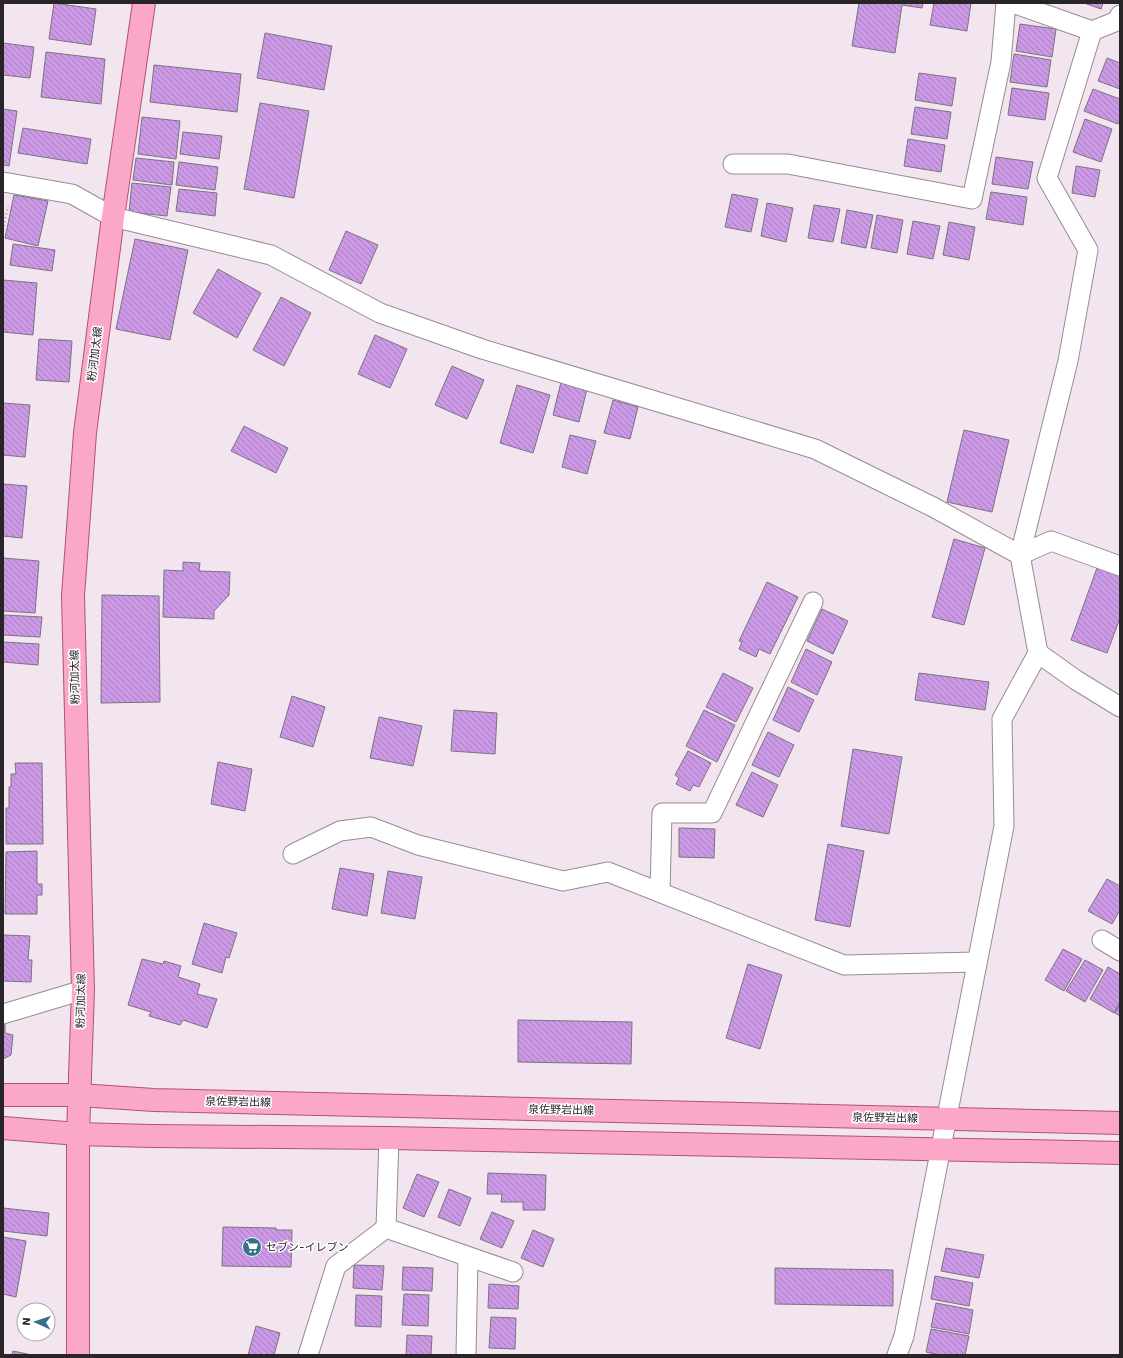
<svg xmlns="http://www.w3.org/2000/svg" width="1123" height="1358" viewBox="0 0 1123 1358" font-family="'Work Sans','Noto Sans JP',sans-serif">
<defs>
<pattern id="building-back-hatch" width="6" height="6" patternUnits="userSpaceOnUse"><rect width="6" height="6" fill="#cb99e5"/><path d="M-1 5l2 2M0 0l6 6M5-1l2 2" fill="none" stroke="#a57dba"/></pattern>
</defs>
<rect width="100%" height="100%" fill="#f3e5ef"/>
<!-- building -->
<g fill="url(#building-back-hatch)" stroke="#7b737f">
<polygon points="54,3 96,9 91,45 49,39"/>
<polygon points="859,3 923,3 922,8 902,5 895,53 852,46"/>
<polygon points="934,3 971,3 967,31 930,25"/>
<polygon points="1084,3 1103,3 1101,9"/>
<polygon points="1020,24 1056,29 1052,57 1016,51"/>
<polygon points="265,33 332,46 324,90 257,78"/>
<polygon points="3,43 34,47 30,78 3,75"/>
<polygon points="46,52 105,59 101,104 41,97"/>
<polygon points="1014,54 1051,60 1047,87 1010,82"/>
<polygon points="1107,58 1120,63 1120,89 1098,81"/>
<polygon points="154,65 241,74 237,112 150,102"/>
<polygon points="919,73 956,78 952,106 915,100"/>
<polygon points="1012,88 1049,93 1045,120 1008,115"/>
<polygon points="1093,89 1120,99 1120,119 1118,124 1084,111"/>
<polygon points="260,103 309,111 294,198 244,189"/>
<polygon points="915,107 951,112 947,139 911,134"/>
<polygon points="3,109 17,111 9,166 3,165"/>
<polygon points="142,117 180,121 176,159 138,154"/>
<polygon points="1085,119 1112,129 1101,162 1073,152"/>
<polygon points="23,128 91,139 87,164 18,153"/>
<polygon points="183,132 222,136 219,159 180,154"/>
<polygon points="908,139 945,145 941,172 904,166"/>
<polygon points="996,157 1033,162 1028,189 992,184"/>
<polygon points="136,158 174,162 172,185 133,180"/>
<polygon points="179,162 218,167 215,190 176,185"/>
<polygon points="1076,166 1100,170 1095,197 1072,193"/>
<polygon points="132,183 171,187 167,216 129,212"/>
<polygon points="179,189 217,193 215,216 176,211"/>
<polygon points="991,192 1027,197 1023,225 986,219"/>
<polygon points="732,194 758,199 751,232 725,227"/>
<polygon points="14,195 48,201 38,246 5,238"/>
<polygon points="767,203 793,208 786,242 761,236"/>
<polygon points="814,205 840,209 833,242 808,238"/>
<polygon points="847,210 873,215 866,248 841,243"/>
<polygon points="877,215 903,220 897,253 871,248"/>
<polygon points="913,221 940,226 933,259 907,254"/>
<polygon points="949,222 975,227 969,260 943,255"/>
<polygon points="346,231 378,245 361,284 329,270"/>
<polygon points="135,239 188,250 170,340 116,329"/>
<polygon points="13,244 55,250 52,271 10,265"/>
<polygon points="218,269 261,293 237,338 193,313"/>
<polygon points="3,280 37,283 33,335 3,332"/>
<polygon points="281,297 311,313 284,366 253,350"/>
<polygon points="375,335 407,349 390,388 358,374"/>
<polygon points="39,339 72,341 69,382 36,380"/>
<polygon points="452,366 484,380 467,419 435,405"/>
<polygon points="561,382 587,389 579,422 553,415"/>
<polygon points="517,385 550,395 533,453 500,443"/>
<polygon points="613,400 638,407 630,439 604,433"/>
<polygon points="3,403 30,405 25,457 3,455"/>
<polygon points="244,426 288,448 276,473 231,451"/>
<polygon points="964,430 1009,440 992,512 947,502"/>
<polygon points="570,435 596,441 587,474 562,467"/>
<polygon points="3,484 27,486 22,538 3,536"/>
<polygon points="954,539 985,548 964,625 932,617"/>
<polygon points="3,558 39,561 35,613 3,611"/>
<polygon points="183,562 200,563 199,571 230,572 229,595 214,611 214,619 163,617 164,570 183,571"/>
<polygon points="1097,568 1120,576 1120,618 1107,653 1071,640"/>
<polygon points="767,582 798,597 770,654 759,649 756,657 739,649 742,642 739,641"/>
<polygon points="102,595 159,596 160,702 101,703"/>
<polygon points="822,609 848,621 833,654 807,641"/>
<polygon points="4,615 42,617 40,637 3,635"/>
<polygon points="3,642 39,644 38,665 3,662"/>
<polygon points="806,649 832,662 817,695 791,682"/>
<polygon points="723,673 753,688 736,722 706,707"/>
<polygon points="919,673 989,682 985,710 915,700"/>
<polygon points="788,687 814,700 799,732 773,720"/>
<polygon points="292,696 325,707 313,747 280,737"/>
<polygon points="454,710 497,713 495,754 451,751"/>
<polygon points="704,710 735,725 717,762 686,746"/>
<polygon points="379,717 422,726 413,766 370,758"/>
<polygon points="768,732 794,745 779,777 752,765"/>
<polygon points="853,749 902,757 889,834 841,826"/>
<polygon points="688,751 711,763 699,787 693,785 690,791 676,784 679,778 675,775"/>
<polygon points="218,762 252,769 245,811 211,804"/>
<polygon points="15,763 42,763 43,844 6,844 6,808 9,808 9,787 11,787 11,774 16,774"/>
<polygon points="752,772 778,785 763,817 736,805"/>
<polygon points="679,828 715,829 714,858 679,857"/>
<polygon points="828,844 864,851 850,927 815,920"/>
<polygon points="37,851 37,884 42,884 42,895 37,895 37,914 5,914 6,852"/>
<polygon points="340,868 374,874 367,916 332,909"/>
<polygon points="388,871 422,877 415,919 381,913"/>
<polygon points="1107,879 1120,886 1120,910 1112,924 1088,911"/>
<polygon points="204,923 237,933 229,958 226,957 222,973 192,964"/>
<polygon points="3,935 30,936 28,960 32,960 31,982 3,981"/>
<polygon points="1063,949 1082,959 1064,991 1045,980"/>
<polygon points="142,959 163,964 164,961 181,966 178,977 200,984 197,994 217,999 207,1028 183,1020 180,1025 149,1016 151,1012 128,1005"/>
<polygon points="1085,960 1103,970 1085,1002 1066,991"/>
<polygon points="748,964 782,975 760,1049 726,1038"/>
<polygon points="1108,967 1120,974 1120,1002 1114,1013 1090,999"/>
<polygon points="1120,1004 1120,1016 1115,1013"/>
<polygon points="518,1020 632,1022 631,1064 518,1062"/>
<polygon points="3,1024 5,1024 5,1033 13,1035 11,1055 3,1059"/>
<polygon points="488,1173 546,1175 545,1210 523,1210 523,1202 501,1202 502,1194 487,1194"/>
<polygon points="417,1174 439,1182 424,1217 403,1208"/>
<polygon points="449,1189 471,1198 460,1226 438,1217"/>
<polygon points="3,1208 49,1213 47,1236 3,1231"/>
<polygon points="492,1212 514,1221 502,1248 480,1239"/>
<polygon points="223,1227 276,1228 276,1230 292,1230 291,1267 222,1266"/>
<polygon points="533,1230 554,1239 543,1267 521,1258"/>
<polygon points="3,1237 26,1241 16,1297 3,1294"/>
<polygon points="946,1248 984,1255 979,1278 941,1271"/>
<polygon points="354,1265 384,1266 382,1290 353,1288"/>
<polygon points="403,1267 433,1268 432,1291 402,1290"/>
<polygon points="775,1268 893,1270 893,1306 775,1304"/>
<polygon points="935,1276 973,1283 969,1306 931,1299"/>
<polygon points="489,1284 519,1286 518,1309 488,1308"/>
<polygon points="404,1294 429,1295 428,1326 402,1325"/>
<polygon points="356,1295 382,1296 381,1327 355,1326"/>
<polygon points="936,1303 973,1310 969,1334 931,1327"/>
<polygon points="491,1317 516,1318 515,1349 489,1348"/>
<polygon points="256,1326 280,1333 274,1355 248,1355"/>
<polygon points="931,1329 969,1336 965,1355 940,1355 926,1352"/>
<polygon points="407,1335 432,1336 431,1355 406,1355"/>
<polygon points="13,1351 32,1355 12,1355"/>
</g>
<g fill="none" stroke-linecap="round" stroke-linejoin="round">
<defs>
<g id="minor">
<polyline points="1092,31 1117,21 1120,15"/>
<polyline points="733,164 788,164 972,199 1001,62 1006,3"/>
<polyline points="3,182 72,194 113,217 271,255 380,313 482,349 815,449 933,507 1020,555"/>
<polyline points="1020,555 1051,541 1120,566"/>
<polyline points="1038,653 1076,680 1120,707"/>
<polyline points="293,854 340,831 371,827 418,845 563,881 608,872 844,965 977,962"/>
<polyline points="660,892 662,813 712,813 813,602"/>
<polyline points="1102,940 1120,951"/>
<polyline points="3,1014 83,990"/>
<polyline points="389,1138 386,1228 513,1272"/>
<polyline points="308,1355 336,1266 386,1228"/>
<polyline points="466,1355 468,1257"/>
<polyline points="897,1355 904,1336 1004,826 1002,719 1038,653 1020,555 1068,361 1088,250 1047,178 1092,31 1013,3"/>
</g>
<g id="primary">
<polyline points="3,1095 79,1095 154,1100 1120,1123"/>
<polyline points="3,1128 78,1134 151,1136 389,1138 1120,1153"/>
<polyline points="78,1355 78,1134 83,990 73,596 85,433 113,217 144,3"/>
</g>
</defs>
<!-- minor casing -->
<use href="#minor" stroke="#978b94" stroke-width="21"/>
<!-- primary casing -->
<use href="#primary" stroke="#ae5378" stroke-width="24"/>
<!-- path -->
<polyline stroke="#ada2aa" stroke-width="2.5" stroke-dasharray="1 3" stroke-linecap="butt" points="3,230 8,206"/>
<!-- minor -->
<use href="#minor" stroke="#fff" stroke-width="19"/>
<!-- primary -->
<use href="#primary" stroke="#faa7c8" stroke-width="22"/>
</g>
<!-- icons -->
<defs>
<symbol id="supermarket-disc" viewBox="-11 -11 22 22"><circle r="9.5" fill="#357189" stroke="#fff"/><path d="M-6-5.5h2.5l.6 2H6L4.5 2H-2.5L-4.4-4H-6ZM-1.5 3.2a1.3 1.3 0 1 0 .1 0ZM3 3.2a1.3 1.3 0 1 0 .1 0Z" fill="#fff"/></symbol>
</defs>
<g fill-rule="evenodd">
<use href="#supermarket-disc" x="241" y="1236" width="22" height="22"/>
</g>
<g text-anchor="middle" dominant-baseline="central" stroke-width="3" stroke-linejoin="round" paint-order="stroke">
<!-- street labels -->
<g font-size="11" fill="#292427" stroke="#fff">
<text transform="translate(95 354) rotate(-83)">粉河加太線</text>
<text transform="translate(75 677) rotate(-91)">粉河加太線</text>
<text transform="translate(81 1001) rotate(-89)">粉河加太線</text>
<text transform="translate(238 1102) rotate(1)">泉佐野岩出線</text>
<text transform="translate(561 1110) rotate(1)">泉佐野岩出線</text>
<text transform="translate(885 1118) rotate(1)">泉佐野岩出線</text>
</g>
<!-- poi labels -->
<g font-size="11" fill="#292427" stroke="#fff" text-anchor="start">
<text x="266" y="1247">セブン-イレブン</text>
</g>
</g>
<!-- border -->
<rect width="1123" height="1358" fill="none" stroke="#292427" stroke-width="8"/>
<!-- north arrow -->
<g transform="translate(36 1322) rotate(273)"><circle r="19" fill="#ffffff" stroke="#a9a7a9"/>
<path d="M0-3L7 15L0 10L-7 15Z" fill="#357189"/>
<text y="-6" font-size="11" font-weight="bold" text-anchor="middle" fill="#292427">N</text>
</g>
</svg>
